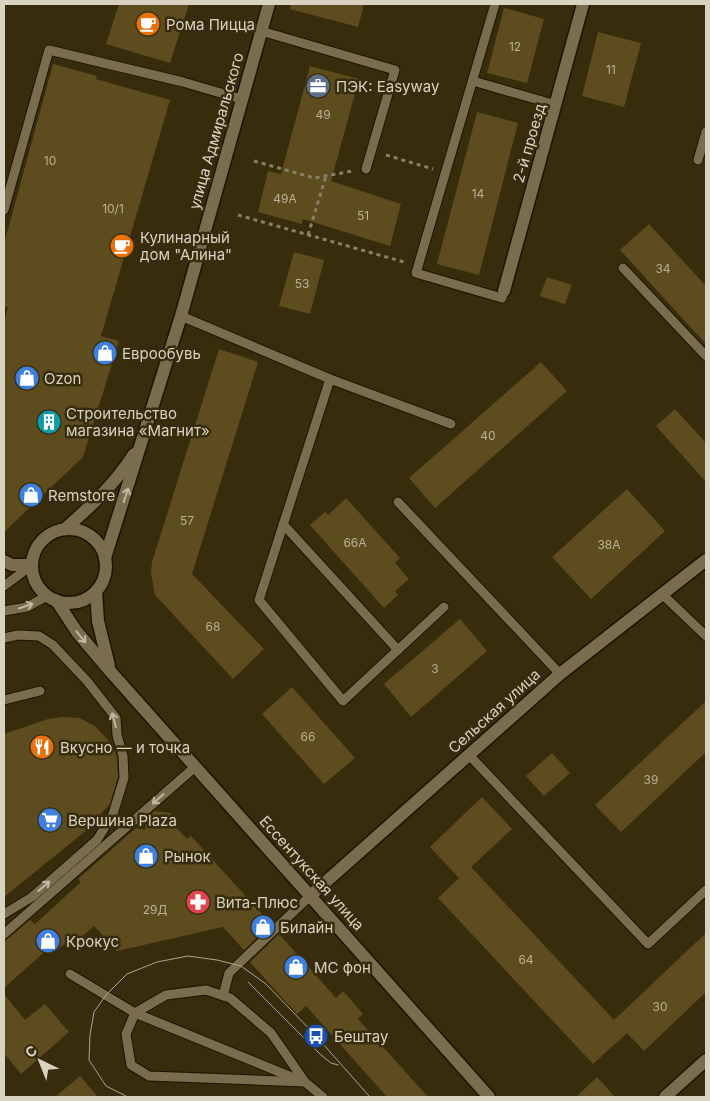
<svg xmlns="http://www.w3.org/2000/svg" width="710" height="1101" viewBox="0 0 710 1101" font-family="Inter,sans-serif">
<rect width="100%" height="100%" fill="#372d0d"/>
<!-- building -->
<g fill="#5d4d1e">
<polygon points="119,4 189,4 170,63 106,44"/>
<polygon points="291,4 364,4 358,27 290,9"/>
<polygon points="504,8 544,19 527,83 487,73"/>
<polygon points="598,32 641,43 624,107 582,96"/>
<polygon points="53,64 97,76 96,79 170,100 101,336 119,341 83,457 4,532 4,323 8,307 4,306 4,244"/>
<polygon points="310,66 359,79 331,181 401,204 390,246 303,219 302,224 258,212 268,171 281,174"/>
<polygon points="477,112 518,123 479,275 437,264"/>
<polygon points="649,224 706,286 706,344 620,250"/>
<polygon points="294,252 324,260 310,314 279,306"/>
<polygon points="547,277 572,285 565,304 540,296"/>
<polygon points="219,349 258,362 192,574 264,649 233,679 155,595 151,573 152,562"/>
<polygon points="541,362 567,391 435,508 409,478"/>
<polygon points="675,409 706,443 706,482 656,426"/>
<polygon points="627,489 665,531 591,599 552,557"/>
<polygon points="346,498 400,558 395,563 409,579 395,591 398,595 384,608 310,525 325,512 328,515"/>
<polygon points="460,619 487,651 411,717 384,684"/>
<polygon points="292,687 355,758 324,784 262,714"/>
<polygon points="706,701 706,752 621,832 595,805"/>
<polygon points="62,717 79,718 95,726 110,742 117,757 118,777 110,804 83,833 4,897 4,734 48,719"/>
<polygon points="552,753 570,773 544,796 526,776"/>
<polygon points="482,797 512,829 471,867 614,1020 706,933 706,992 644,1051 627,1033 593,1064 438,898 459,878 430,847"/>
<polygon points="154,811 171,813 172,823 187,839 191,836 271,924 244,950 223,927 117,951 94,926 68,949 64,944 57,950 52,945 4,988 4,942 30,920 35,924 81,882 78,879 136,828 145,830 147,818"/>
<polygon points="279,934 336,998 343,991 363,1014 358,1019 428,1097 387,1097 306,1006 297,1014 250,962"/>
<polygon points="4,994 25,1020 45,1004 69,1032 21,1074 4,1053"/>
<polygon points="80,1076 98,1097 55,1097"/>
<polygon points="597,1077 615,1097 576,1097"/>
</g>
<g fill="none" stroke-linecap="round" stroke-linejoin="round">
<defs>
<g id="service">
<polyline points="495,4 416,273 502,298 504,291"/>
<polyline points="261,31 395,70 366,169"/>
<polyline points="473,81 556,105"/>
<polyline points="698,160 706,132"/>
<polyline points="4,210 49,50 183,82 241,99"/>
<polyline points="623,268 706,356"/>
<polyline points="181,316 330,379 259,600 343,701 444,607"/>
<polyline points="330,379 451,424"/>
<polyline points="398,502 560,674"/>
<polyline points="283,524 398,650"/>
<polyline points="4,586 32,565"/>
<polyline points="663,595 706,636"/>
<polyline points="4,611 27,607 47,596"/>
<polyline points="4,638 18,635 39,636 53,645 87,681 116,718 117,735 123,756 124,778 113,814 97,840 32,897 4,914"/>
<polyline points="4,700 40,691"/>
<polyline points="469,755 648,944 706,890"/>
<polyline points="4,934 195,767"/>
<polyline points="70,974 135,1013 299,1080"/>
<polyline points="223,996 229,973 310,896"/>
<polyline points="305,1082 271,1033 230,998 206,990 166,995 135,1013 126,1034 131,1065 149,1076 305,1082 323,1097"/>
</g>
<g id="minor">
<polyline points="504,291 583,4"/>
<polyline points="310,896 560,674 706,560"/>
<polyline points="665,1097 706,1060"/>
</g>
<g id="tertiary">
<path d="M65 529C92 505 115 484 134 454"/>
<circle cx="69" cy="566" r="37"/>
<polyline points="105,558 181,316 269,4"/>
<polyline points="4,561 12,565 32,565"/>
<polyline points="96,592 98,621 109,666"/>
<polyline points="56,600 77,632 110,671 489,1097"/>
</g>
</defs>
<!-- service casing -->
<use href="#service" stroke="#1d1501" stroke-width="11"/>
<!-- minor casing -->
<use href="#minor" stroke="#1d1501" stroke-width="15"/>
<!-- tertiary casing -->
<use href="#tertiary" stroke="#1d1501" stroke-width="15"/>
<!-- path -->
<g stroke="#888168" stroke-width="3" stroke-dasharray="4 4" stroke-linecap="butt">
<polyline points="386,155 433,169"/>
<polyline points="254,161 314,178 353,171"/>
<polyline points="238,215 404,262"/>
<polyline points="308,235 326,176"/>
</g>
<!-- service -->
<use href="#service" stroke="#796d4d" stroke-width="9"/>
<!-- minor -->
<use href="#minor" stroke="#796d4d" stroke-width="12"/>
<!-- tertiary -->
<use href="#tertiary" stroke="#796d4d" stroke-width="12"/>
<!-- tram -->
<g stroke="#aca48f" stroke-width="1">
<polyline points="248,982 321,1055 331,1063 338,1065"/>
<polyline points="128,1097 106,1086 89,1060 90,1035 94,1012 106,995 127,974 157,962 188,956 217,960 241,966 266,984 316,1036 370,1097"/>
</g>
</g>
<!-- one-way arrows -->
<defs><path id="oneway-shaft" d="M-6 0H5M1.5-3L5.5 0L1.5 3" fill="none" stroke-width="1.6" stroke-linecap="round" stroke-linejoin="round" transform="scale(1.25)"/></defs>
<g stroke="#c0b9a3">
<use href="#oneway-shaft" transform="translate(126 495) rotate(-72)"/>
<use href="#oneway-shaft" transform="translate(26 606) rotate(-19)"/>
<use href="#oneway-shaft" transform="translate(81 637) rotate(51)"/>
<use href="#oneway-shaft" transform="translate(114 720) rotate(-105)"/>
<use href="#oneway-shaft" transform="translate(158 799) rotate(138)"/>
<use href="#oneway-shaft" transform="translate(44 886) rotate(-41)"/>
</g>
<!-- icons -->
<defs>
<symbol id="cafe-disc" viewBox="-11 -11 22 22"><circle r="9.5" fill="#e8710a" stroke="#372d0d"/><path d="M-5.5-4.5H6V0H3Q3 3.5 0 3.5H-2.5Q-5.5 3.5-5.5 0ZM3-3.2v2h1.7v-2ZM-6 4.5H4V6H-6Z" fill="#fff"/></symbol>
<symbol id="office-disc" viewBox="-11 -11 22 22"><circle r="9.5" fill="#5c6f8a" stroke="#372d0d"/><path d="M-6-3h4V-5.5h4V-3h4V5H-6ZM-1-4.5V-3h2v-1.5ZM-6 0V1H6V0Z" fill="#fff"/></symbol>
<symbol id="shop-disc" viewBox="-11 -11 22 22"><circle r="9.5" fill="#3f7fe0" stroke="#372d0d"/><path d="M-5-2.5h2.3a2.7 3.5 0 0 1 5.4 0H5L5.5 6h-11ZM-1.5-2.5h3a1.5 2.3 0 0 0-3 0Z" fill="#fff"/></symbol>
<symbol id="building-disc" viewBox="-11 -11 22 22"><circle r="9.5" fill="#0f9aa8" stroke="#372d0d"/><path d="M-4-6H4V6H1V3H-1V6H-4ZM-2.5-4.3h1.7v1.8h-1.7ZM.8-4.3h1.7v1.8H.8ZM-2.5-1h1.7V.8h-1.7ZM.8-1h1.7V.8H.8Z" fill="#fff"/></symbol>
<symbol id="restaurant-disc" viewBox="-11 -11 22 22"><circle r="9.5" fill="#e8710a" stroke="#372d0d"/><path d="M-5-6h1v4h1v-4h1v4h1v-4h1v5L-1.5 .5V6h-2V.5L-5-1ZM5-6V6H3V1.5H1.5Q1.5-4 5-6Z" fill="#fff"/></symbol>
<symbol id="supermarket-disc" viewBox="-11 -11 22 22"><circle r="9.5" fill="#3f7fe0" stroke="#372d0d"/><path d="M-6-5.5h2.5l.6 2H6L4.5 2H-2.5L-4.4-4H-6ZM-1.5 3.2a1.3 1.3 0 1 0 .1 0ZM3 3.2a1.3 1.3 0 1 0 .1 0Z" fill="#fff"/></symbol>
<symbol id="pharmacy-disc" viewBox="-11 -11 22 22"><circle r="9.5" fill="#e0444e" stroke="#372d0d"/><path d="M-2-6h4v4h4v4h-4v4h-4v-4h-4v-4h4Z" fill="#fff"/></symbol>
<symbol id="bus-disc" viewBox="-11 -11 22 22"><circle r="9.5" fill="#1a4fb4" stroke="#372d0d"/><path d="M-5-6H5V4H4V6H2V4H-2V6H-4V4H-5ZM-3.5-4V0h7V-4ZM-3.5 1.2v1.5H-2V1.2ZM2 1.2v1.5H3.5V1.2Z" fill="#fff"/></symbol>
</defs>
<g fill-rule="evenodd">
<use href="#cafe-disc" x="134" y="10" width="28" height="28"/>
<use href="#office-disc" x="304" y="72" width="28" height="28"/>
<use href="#cafe-disc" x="108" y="232" width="28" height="28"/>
<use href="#shop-disc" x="91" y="339" width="28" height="28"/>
<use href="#shop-disc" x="13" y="364" width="28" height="28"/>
<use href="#building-disc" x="35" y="408" width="28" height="28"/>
<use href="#shop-disc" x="17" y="481" width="28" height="28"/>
<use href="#restaurant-disc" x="28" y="733" width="28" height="28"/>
<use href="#supermarket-disc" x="36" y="806" width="28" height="28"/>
<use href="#shop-disc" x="132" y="842" width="28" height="28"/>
<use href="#pharmacy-disc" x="184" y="888" width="28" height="28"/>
<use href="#shop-disc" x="249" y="913" width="28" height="28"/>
<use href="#shop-disc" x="34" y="927" width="28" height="28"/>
<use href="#shop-disc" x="282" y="953" width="28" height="28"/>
<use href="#bus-disc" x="302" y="1022" width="28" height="28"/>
</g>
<g text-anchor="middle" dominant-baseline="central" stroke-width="5" stroke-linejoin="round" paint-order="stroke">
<!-- number labels -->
<g font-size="12" fill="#b9b198">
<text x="515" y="46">12</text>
<text x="611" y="69">11</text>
<text x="323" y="114">49</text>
<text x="50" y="160">10</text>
<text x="478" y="193">14</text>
<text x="285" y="198">49А</text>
<text x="113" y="208">10/1</text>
<text x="363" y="215">51</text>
<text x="663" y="268">34</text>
<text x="302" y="283">53</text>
<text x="488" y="435">40</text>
<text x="187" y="520">57</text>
<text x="355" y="542">66А</text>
<text x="609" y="544">38А</text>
<text x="213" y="626">68</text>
<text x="435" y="668">3</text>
<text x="308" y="736">66</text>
<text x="651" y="779">39</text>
<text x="155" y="909">29Д</text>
<text x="526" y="959">64</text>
<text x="660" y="1006">30</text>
</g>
<!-- poi labels -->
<g font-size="15" fill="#d8d2c0" stroke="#372d0d" text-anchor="start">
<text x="166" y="24">Рома Пицца</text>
<text x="336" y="86">ПЭК: Easyway</text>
<text x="140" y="237">Кулинарный<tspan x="140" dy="17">дом "Алина"</tspan></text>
<text x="122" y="353">Еврообувь</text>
<text x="44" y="378">Ozon</text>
<text x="66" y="413">Строительство<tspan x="66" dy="17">магазина «Магнит»</tspan></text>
<text x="48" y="495">Remstore</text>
<text x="60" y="747">Вкусно — и точка</text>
<text x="68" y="820">Вершина Plaza</text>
<text x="164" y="856">Рынок</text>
<text x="216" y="902">Вита-Плюс</text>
<text x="280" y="927">Билайн</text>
<text x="66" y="941">Крокус</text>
<text x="314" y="967">МС фон</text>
<text x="334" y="1036">Бештау</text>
</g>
<!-- street labels -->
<g font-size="15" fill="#d8d2c0" stroke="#372d0d">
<text transform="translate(216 131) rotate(-74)">улица Адмиральского</text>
<text transform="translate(529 143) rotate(-74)">2-й проезд</text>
<text transform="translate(494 711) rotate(-42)">Сельская улица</text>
<text transform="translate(312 873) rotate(48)">Ессентукская улица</text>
</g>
</g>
<!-- border -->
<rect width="710" height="1101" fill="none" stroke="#d8d2c0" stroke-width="10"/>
<!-- north arrow -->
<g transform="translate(40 1061) rotate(317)" stroke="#372d0d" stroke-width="4" paint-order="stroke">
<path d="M0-4L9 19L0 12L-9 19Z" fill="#d8d2c0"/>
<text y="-8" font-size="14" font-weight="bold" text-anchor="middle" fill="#d8d2c0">С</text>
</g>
</svg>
